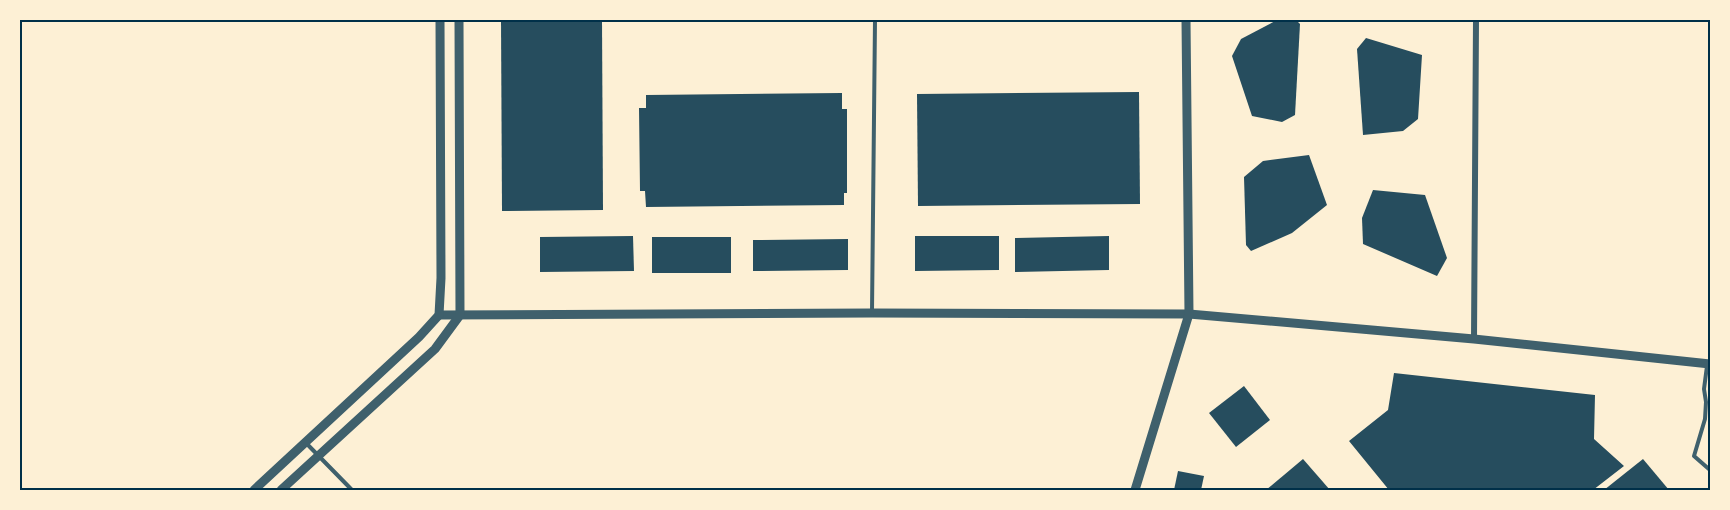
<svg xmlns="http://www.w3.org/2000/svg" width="1730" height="510" viewBox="0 0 1730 510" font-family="'Source Serif 4',serif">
<rect width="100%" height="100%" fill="#fdf0d5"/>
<!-- building -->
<g fill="#264d5e">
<polygon points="501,20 602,20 603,210 502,211"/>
<polygon points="1277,20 1296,20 1300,24 1295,115 1282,122 1252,116 1232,56 1241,39"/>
<polygon points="1366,38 1422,55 1418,119 1403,131 1363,135 1357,49"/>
<polygon points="1139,92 1140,204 918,206 917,94"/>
<polygon points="842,93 842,109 847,109 847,193 844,193 844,205 646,207 645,191 640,191 639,108 646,108 646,95"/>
<polygon points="1309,155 1327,205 1292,233 1251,251 1246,245 1244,177 1263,161"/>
<polygon points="1373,190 1425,195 1447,258 1437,276 1363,244 1362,218"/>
<polygon points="633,236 634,271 540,272 540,237"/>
<polygon points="915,236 999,236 999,270 915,271"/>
<polygon points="1109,236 1109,270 1015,272 1015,238"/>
<rect x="652" y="237" width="79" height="36"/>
<polygon points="848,239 848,270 753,271 753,240"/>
<polygon points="1394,373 1595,395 1594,439 1624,466 1593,490 1389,490 1349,441 1388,410"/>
<polygon points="1244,386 1270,420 1236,447 1209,413"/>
<polygon points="1303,459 1330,490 1266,490"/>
<polygon points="1643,459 1669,490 1604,490"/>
<polygon points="1178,471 1204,476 1201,490 1174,490"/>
</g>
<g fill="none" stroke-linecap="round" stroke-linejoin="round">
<!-- service -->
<g stroke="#3f606c" stroke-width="4">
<polyline points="872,312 875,20"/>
<polyline points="1707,366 1704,389 1706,402 1705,419 1694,456 1710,470"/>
<polyline points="307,444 352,490"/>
</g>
<!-- minor -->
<polyline stroke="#3f606c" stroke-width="6" points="1474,339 1476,20"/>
<!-- tertiary -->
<g stroke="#3f606c" stroke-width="9">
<polyline points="439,315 872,313 1189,314 1474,339 1710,364"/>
<polyline points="254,490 419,337 439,315 441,278 440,20"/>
<polyline points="281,490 435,349 460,315 459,20"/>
<polyline points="1135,490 1189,314 1186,20"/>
</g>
</g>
<!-- border -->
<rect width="1730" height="510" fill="none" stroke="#fdf0d5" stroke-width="42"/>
<rect x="21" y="21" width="1688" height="468" fill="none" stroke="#003049" stroke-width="2"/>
</svg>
